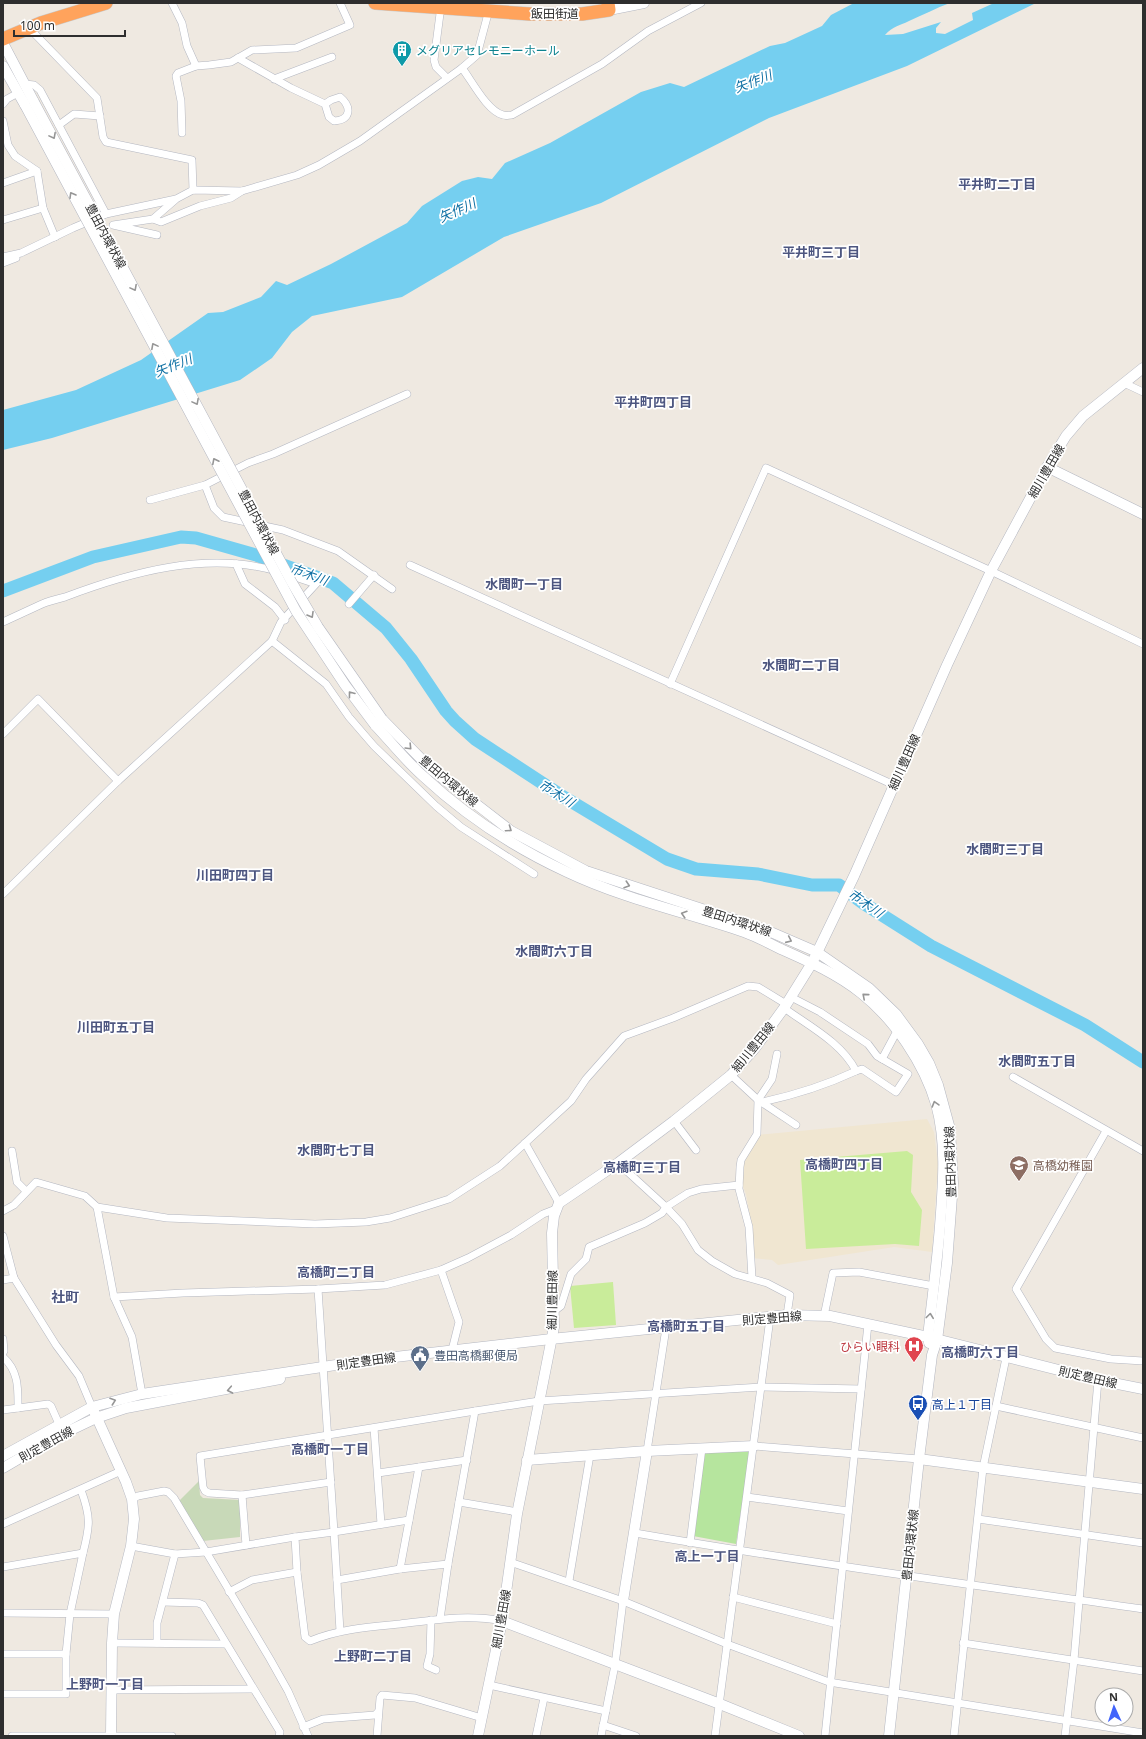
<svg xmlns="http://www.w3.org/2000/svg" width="1146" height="1739" viewBox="0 0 1146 1739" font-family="'Noto Sans','Noto Sans JP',sans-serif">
<rect width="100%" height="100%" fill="#efe9e1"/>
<!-- education -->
<polygon fill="#f0e6d1" points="927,1119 934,1132 938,1164 932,1252 894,1247 778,1265 772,1260 752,1258 752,1229 746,1194 740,1179 744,1155 756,1135"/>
<!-- green -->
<polygon fill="#b6e59e" points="750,1451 736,1544 693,1536 705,1453"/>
<!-- cemetery -->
<polygon fill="#c8d9b8" points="199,1481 200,1495 203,1498 240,1500 240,1537 203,1541 179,1501"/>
<!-- pitch -->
<g fill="#c9ec9a">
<polygon points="907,1151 913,1155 911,1192 922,1210 919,1246 895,1244 806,1249 800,1160"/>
<polygon points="613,1282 616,1325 574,1328 570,1286"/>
</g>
<!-- water -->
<path fill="#75cff0" d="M854 3H950C936 8 923 15 909 21 899 26 893 26 885 35L903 34 941 22 936 28V33L945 34 973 20 972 13 994 3H1036L907 66 769 118 601 203 504 237 402 297 312 316 292 332 272 358 240 380 52 438 3 450V410L76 390 141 360 208 313 223 312 261 297 276 281 287 285 331 264 407 223 422 206 462 181 478 177 492 179 505 163 550 143 641 92 670 83 684 87 770 46 785 43 822 26 831 15Z"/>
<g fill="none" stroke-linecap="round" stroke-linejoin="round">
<!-- river -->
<polyline stroke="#75cff0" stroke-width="13" points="3,591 93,557 181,537 196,538 256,555 333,583 386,628 411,659 446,711 455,721 475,739 562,796 667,859 696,869 758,874 812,885 839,885 863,903 931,946 1085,1025 1143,1062"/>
<defs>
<g id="street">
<polyline points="172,3 182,23 187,46 196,66"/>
<polyline points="441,6 434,60 436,67 447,78"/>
<polyline points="29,28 97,98 103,137 106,142 192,160 193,190"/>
<path d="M238 58 291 88 325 104 329 117 334 121C351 120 352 107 340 97L331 100 325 104"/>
<path d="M462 68C472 81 487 111 503 115 505 116 509 115 512 115L602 64 648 31 701 3"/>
<polyline points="274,79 332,57"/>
<polyline points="25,84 34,85 40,90 106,214"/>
<polyline points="3,104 7,99 18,93"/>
<polyline points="3,121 8,145 15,156 37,171 43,208 55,237"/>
<polyline points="59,125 74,114 100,116"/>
<polyline points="182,133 181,101 176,76 178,73 196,66 209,65 231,62 252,50 296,48 350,25 340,3"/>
<polyline points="3,183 37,171"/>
<polyline points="153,219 161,222 200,206 231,198 242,191"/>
<polyline points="3,220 43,208"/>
<polyline points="157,235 113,225 153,219 175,200"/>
<polyline points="3,257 21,253 73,228 106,214 176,199 193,190 242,191 297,175 319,165 360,141 462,68 477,55 489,10"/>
<polyline points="3,263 16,258"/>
<polyline points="1124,383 1143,392"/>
<polyline points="205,485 214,508 223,517 283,530 338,551 392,589"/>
<polyline points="150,500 205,485 248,463 273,454 407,394"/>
<polyline points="236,564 245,584 275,607 285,620"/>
<polyline points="410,565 894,785"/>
<polyline points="349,604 374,575"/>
<path d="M3 622C16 616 29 610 42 604 49 601 57 599 65 597 131 572 207 551 276 571"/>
<polyline points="272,641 326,684 349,717 374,746 436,806 461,827 534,874"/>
<polyline points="670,684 766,468 991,571 1143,644"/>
<polyline points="3,734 38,699 118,781"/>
<polyline points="3,894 118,781 272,641 281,622 316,584 286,574"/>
<path d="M784 1008C809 1026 842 1043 856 1071L862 1069 896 1092 908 1074 877 1056 868 1044 820 1012 791 997"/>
<polyline points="882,1059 897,1031"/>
<polyline points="731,1075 758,1100 796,1125"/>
<polyline points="1013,1077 1143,1151"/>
<path d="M762 1102C795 1095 826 1085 856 1071"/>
<polyline points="674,1121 696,1150"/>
<polyline points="1106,1131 1016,1289 1046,1339 1055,1348 1111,1359 1143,1361"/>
<polyline points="525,1143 559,1203"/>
<polyline points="12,1151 17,1182 26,1191"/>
<polyline points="618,1163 666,1207 682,1224 698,1250 712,1261 735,1274 767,1283 790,1295 787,1315"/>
<polyline points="97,1207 114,1297 132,1337 142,1394"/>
<polyline points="3,1211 14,1205 36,1182 85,1196 97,1207 167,1218 315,1224 366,1222 390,1218 449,1199 500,1166 571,1101 586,1079 624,1036 673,1018 748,986 758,987 786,1004"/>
<polyline points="3,1236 14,1278 56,1345 79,1376 92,1407"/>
<polyline points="441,1270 459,1322 452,1350"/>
<polyline points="752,1278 749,1227 739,1189 740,1167 741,1160 757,1134 758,1100 772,1079 777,1054"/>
<polyline points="3,1280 14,1278"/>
<path d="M318 1289 334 1532 295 1537 297 1572 305 1637 310 1641C339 1629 369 1627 400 1624 434 1620 468 1614 502 1621"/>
<polyline points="114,1297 183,1293 318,1289 385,1285 441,1270 468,1258 511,1235 543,1214 556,1209"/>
<polyline points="553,1312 561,1306 571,1274 586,1259 589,1247 645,1223 662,1213 666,1207 688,1193 701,1189 739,1185"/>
<polyline points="824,1316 833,1273 859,1272 934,1286"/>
<polyline points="3,1339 4,1351 3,1353"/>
<path d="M3 1357C19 1371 18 1389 18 1408"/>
<polyline points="996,1406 1143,1438"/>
<polyline points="3,1410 48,1404 51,1406 59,1424"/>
<polyline points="374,1428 381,1524"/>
<polyline points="754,1446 919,1459"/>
<polyline points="647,1451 666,1328"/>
<polyline points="378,1473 419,1467"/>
<polyline points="331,1482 242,1495 209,1493 205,1491 203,1487 200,1456 475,1411"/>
<path d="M81 1490C91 1517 90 1526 83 1553"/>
<polyline points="242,1495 246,1545"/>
<polyline points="747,1497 848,1511"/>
<polyline points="132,1499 138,1496 164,1491 168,1492 174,1498 270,1659 288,1691 308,1736"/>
<polyline points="459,1502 512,1511 517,1514"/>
<polyline points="978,1519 1143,1543"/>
<polyline points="3,1524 121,1471"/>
<path d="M635 1533C803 1562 973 1585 1143 1609"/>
<polyline points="690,1543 702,1448"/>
<polyline points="131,1546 175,1554 206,1552 295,1537"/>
<polyline points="510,1562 623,1601 727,1644 829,1682 1143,1733"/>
<polyline points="3,1567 83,1553 70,1614 66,1654 66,1694 3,1694"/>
<polyline points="400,1569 419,1467 467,1460"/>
<polyline points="337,1580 400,1569 448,1564"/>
<polyline points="569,1581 590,1455"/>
<polyline points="229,1592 252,1580 297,1572"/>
<polyline points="733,1597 837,1624"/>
<polyline points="163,1602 198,1603 203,1605 280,1732 279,1736"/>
<polyline points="3,1613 114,1614"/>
<polyline points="440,1619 448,1564 475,1411 539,1401 761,1387 861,1389"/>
<polyline points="431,1620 430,1654 427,1666 436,1670"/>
<polyline points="340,1631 334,1532 409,1520"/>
<polyline points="112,1643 225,1644"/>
<polyline points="157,1643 157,1623 175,1554"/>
<polyline points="963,1643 1143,1671"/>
<polyline points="3,1654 66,1654"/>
<polyline points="489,1685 606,1711"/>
<polyline points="111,1690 253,1689"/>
<polyline points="603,1725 636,1736"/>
<polyline points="303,1727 323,1719 375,1715 378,1712"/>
<polyline points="12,1736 172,1736"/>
<polyline points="377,1736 380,1698 382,1695 415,1698 482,1718"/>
<polyline points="536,1736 544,1698"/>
<polyline points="601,1736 615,1665 623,1601"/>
<polyline points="715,1736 770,1318"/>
<polyline points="825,1736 868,1324"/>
<polyline points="954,1736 983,1468 1006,1358"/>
<polyline points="1065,1736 1074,1660 1098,1380"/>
</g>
<g id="secondary">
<polyline points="609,10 644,3"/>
<polyline points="3,43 34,102"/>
<polyline points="3,66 25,105"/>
<polyline points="1047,467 1143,514"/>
<polyline points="382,719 432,770 511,831 586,871 766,930 817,952 869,988 896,1014 918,1044 929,1063 938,1085 950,1129 953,1183 947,1263 937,1340 932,1355 919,1459 889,1736"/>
<path d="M375 725C391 742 406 761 423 776 465 815 515 848 567 872 624 899 685 912 744 932 758 937 770 944 783 950 810 962 837 974 861 993 894 1019 924 1063 936 1104 947 1143 943 1186 940 1226 937 1263 932 1300 928 1337L929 1343"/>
<polyline points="92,1407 126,1482 132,1499 134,1519 131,1546 114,1614 112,1643 111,1735"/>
<polyline points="3,1456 92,1407 142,1394 369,1360 551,1339 787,1315 830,1316 928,1337 1098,1380 1143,1389"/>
<polyline points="919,1459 1143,1489"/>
<polyline points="527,1460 647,1451 754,1446"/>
<polyline points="3,1468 54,1438 96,1418 126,1408 280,1379"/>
<polyline points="623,1601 647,1451"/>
<polyline points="502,1621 720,1704 799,1736"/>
<polyline points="478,1736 502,1621 517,1514 554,1327 552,1233 554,1216 559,1203 618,1163 674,1121 731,1075 755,1048 784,1008 812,963 854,876 947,665 991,571 1047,467 1066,436 1083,416 1143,368"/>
</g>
<g id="highway">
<polyline points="375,3 530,14 582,14 609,10 608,3"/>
<polyline points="3,39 41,23 106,3"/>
</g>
</defs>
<!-- street casing -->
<use href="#street" stroke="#b4b7c1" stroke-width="8"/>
<!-- secondary casing -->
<use href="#secondary" stroke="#b4b7c1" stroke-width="11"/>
<!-- highway casing -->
<use href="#highway" stroke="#c9c9c9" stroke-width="14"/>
<!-- street -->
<use href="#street" stroke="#fff" stroke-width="7"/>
<!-- secondary -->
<use href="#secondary" stroke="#fff" stroke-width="10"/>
<!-- highway -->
<use href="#highway" stroke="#ffa35c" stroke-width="13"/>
<defs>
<g id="secondary-bridge">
<polyline points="34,102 291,581 318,627 382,719"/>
<polyline points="25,105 296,611 345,685 375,725"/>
</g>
</defs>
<!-- secondary-bridge casing -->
<use href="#secondary-bridge" stroke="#b4b7c1" stroke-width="11" stroke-linecap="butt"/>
<!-- secondary-bridge -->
<use href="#secondary-bridge" stroke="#fff" stroke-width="10"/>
</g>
<!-- one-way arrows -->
<defs><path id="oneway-chevron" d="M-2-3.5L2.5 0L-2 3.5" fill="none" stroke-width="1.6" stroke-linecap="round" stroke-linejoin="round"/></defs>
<g stroke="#969696">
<use href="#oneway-chevron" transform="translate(53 136) rotate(62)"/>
<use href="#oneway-chevron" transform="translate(72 195) rotate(-120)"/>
<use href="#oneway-chevron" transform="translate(134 288) rotate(62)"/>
<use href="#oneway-chevron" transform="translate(154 346) rotate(-118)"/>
<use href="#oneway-chevron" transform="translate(196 402) rotate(62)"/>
<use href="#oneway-chevron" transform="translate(215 461) rotate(-117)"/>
<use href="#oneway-chevron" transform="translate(311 615) rotate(60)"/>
<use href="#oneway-chevron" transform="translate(351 694) rotate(-128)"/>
<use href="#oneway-chevron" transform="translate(409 747) rotate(46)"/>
<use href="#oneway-chevron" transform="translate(509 829) rotate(35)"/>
<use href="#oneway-chevron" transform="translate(627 885) rotate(18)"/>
<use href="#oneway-chevron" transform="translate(684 914) rotate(-163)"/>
<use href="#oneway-chevron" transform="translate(789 940) rotate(24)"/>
<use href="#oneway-chevron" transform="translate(865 996) rotate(-139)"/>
<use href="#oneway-chevron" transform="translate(935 1104) rotate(-106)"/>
<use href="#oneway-chevron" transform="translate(930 1316) rotate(-83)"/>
<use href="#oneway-chevron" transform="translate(230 1390) rotate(169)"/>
<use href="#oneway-chevron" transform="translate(113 1401) rotate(-19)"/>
</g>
<!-- icons -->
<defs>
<symbol id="building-pin" viewBox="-11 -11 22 30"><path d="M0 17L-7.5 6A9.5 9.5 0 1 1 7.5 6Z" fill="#0f9aa8" stroke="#fff"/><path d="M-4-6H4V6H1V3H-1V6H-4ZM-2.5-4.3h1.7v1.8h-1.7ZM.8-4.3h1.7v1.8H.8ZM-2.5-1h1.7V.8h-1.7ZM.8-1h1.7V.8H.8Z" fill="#fff"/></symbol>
<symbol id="school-pin" viewBox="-11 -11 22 30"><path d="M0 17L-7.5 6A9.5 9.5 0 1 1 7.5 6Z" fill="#8d6e63" stroke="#fff"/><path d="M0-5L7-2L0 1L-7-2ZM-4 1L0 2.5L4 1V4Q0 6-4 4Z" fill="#fff"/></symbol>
<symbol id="hospital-pin" viewBox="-11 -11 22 30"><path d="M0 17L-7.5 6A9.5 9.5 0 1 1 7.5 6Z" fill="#e0444e" stroke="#fff"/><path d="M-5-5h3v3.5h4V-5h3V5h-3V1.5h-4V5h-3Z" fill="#fff"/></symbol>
<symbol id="civic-pin" viewBox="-11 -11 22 30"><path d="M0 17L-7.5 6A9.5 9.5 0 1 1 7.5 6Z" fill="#5c6f8a" stroke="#fff"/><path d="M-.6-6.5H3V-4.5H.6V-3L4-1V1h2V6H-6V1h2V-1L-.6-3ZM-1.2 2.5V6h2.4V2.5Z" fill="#fff"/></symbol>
<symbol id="bus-pin" viewBox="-11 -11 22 30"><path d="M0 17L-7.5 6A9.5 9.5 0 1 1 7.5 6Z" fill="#1a4fb4" stroke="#fff"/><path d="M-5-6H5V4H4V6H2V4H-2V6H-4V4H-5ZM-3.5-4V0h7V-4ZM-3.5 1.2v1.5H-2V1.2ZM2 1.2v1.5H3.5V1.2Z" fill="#fff"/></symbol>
</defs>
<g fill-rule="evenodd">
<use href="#building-pin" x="391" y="39" width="22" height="30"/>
<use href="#school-pin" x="1008" y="1154" width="22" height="30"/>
<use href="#hospital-pin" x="903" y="1335" width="22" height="30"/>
<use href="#civic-pin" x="409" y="1344" width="22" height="30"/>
<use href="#bus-pin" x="907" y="1393" width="22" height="30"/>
</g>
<g text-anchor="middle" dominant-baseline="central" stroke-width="3.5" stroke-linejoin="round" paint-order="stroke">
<!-- street labels -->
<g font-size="12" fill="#2e2e2e" stroke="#fff">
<text x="555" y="13">飯田街道</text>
<text transform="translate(106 236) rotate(62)">豊田内環状線</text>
<text transform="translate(1046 471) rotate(-60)">細川豊田線</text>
<text transform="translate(259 522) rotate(62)">豊田内環状線</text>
<text transform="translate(904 762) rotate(-66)">細川豊田線</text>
<text transform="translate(449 781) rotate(40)">豊田内環状線</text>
<text transform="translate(737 921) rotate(18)">豊田内環状線</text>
<text transform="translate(753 1047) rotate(-51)">細川豊田線</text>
<text transform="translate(950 1162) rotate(-92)">豊田内環状線</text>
<text transform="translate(552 1300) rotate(-89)">細川豊田線</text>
<text transform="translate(772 1318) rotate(-5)">則定豊田線</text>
<text transform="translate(366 1361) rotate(-8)">則定豊田線</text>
<text transform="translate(1088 1377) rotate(13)">則定豊田線</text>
<text transform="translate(46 1444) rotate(-29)">則定豊田線</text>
<text transform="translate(910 1545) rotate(-84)">豊田内環状線</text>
<text transform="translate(501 1619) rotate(-80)">細川豊田線</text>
</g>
<!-- culture labels -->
<g font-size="12" fill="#0d838f" stroke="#fff" text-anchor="start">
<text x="416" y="50">メグリアセレモニーホール</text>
</g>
<!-- education labels -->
<g font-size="12" fill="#785e54" stroke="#fff" text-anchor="start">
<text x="1033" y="1165">高橋幼稚園</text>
</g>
<!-- health labels -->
<g font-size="12" fill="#be3a42" stroke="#fff" text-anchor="end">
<text x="900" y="1346">ひらい眼科</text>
</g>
<!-- service labels -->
<g font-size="12" fill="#4e5e75" stroke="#fff" text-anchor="start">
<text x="434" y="1355">豊田高橋郵便局</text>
</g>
<!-- transit labels -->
<g font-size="12" fill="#164399" stroke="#fff" text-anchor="start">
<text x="932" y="1404">高上１丁目</text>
</g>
<!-- water labels -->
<g font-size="13" font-style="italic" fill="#0d6fa3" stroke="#fff">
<text transform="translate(753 81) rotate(-21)">矢作川</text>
<text transform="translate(457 210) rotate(-24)">矢作川</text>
<text transform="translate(173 365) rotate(-22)">矢作川</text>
<text transform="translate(309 574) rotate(20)">市木川</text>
<text transform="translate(557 793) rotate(32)">市木川</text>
<text transform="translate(866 903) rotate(35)">市木川</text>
</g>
<!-- neighbourhood labels -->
<g font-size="13" font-weight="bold" fill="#4d5680" stroke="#fff">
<text x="997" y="184">平井町二丁目</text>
<text x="821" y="252">平井町三丁目</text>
<text x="653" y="402">平井町四丁目</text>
<text x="524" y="584">水間町一丁目</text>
<text x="801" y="665">水間町二丁目</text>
<text x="1005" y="849">水間町三丁目</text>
<text x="235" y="875">川田町四丁目</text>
<text x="554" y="951">水間町六丁目</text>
<text x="116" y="1027">川田町五丁目</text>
<text x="1037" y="1061">水間町五丁目</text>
<text x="336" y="1150">水間町七丁目</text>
<text x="844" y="1164">高橋町四丁目</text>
<text x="642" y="1167">高橋町三丁目</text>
<text x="336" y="1272">高橋町二丁目</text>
<text x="686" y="1326">高橋町五丁目</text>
<text x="980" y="1352">高橋町六丁目</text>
<text x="330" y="1449">高橋町一丁目</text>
<text x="707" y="1556">高上一丁目</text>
<text x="373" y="1656">上野町二丁目</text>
<text x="105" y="1684">上野町一丁目</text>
</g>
<!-- quarter labels -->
<g font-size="14" font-weight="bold" fill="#4d5680" stroke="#fff">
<text x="65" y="1296">社町</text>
</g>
</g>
<!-- border -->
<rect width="1146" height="1739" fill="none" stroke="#2e2e2e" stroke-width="8"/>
<!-- north arrow -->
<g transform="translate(1114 1707) rotate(357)"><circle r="19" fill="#ffffff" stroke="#ababab"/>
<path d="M0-3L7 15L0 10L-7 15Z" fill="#4264fb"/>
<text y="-6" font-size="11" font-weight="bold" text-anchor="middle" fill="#2e2e2e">N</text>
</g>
<!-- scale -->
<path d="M14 30v6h111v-6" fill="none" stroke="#2e2e2e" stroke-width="2"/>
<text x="20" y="30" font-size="12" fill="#2e2e2e" stroke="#ffffff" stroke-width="3" paint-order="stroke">100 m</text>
</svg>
